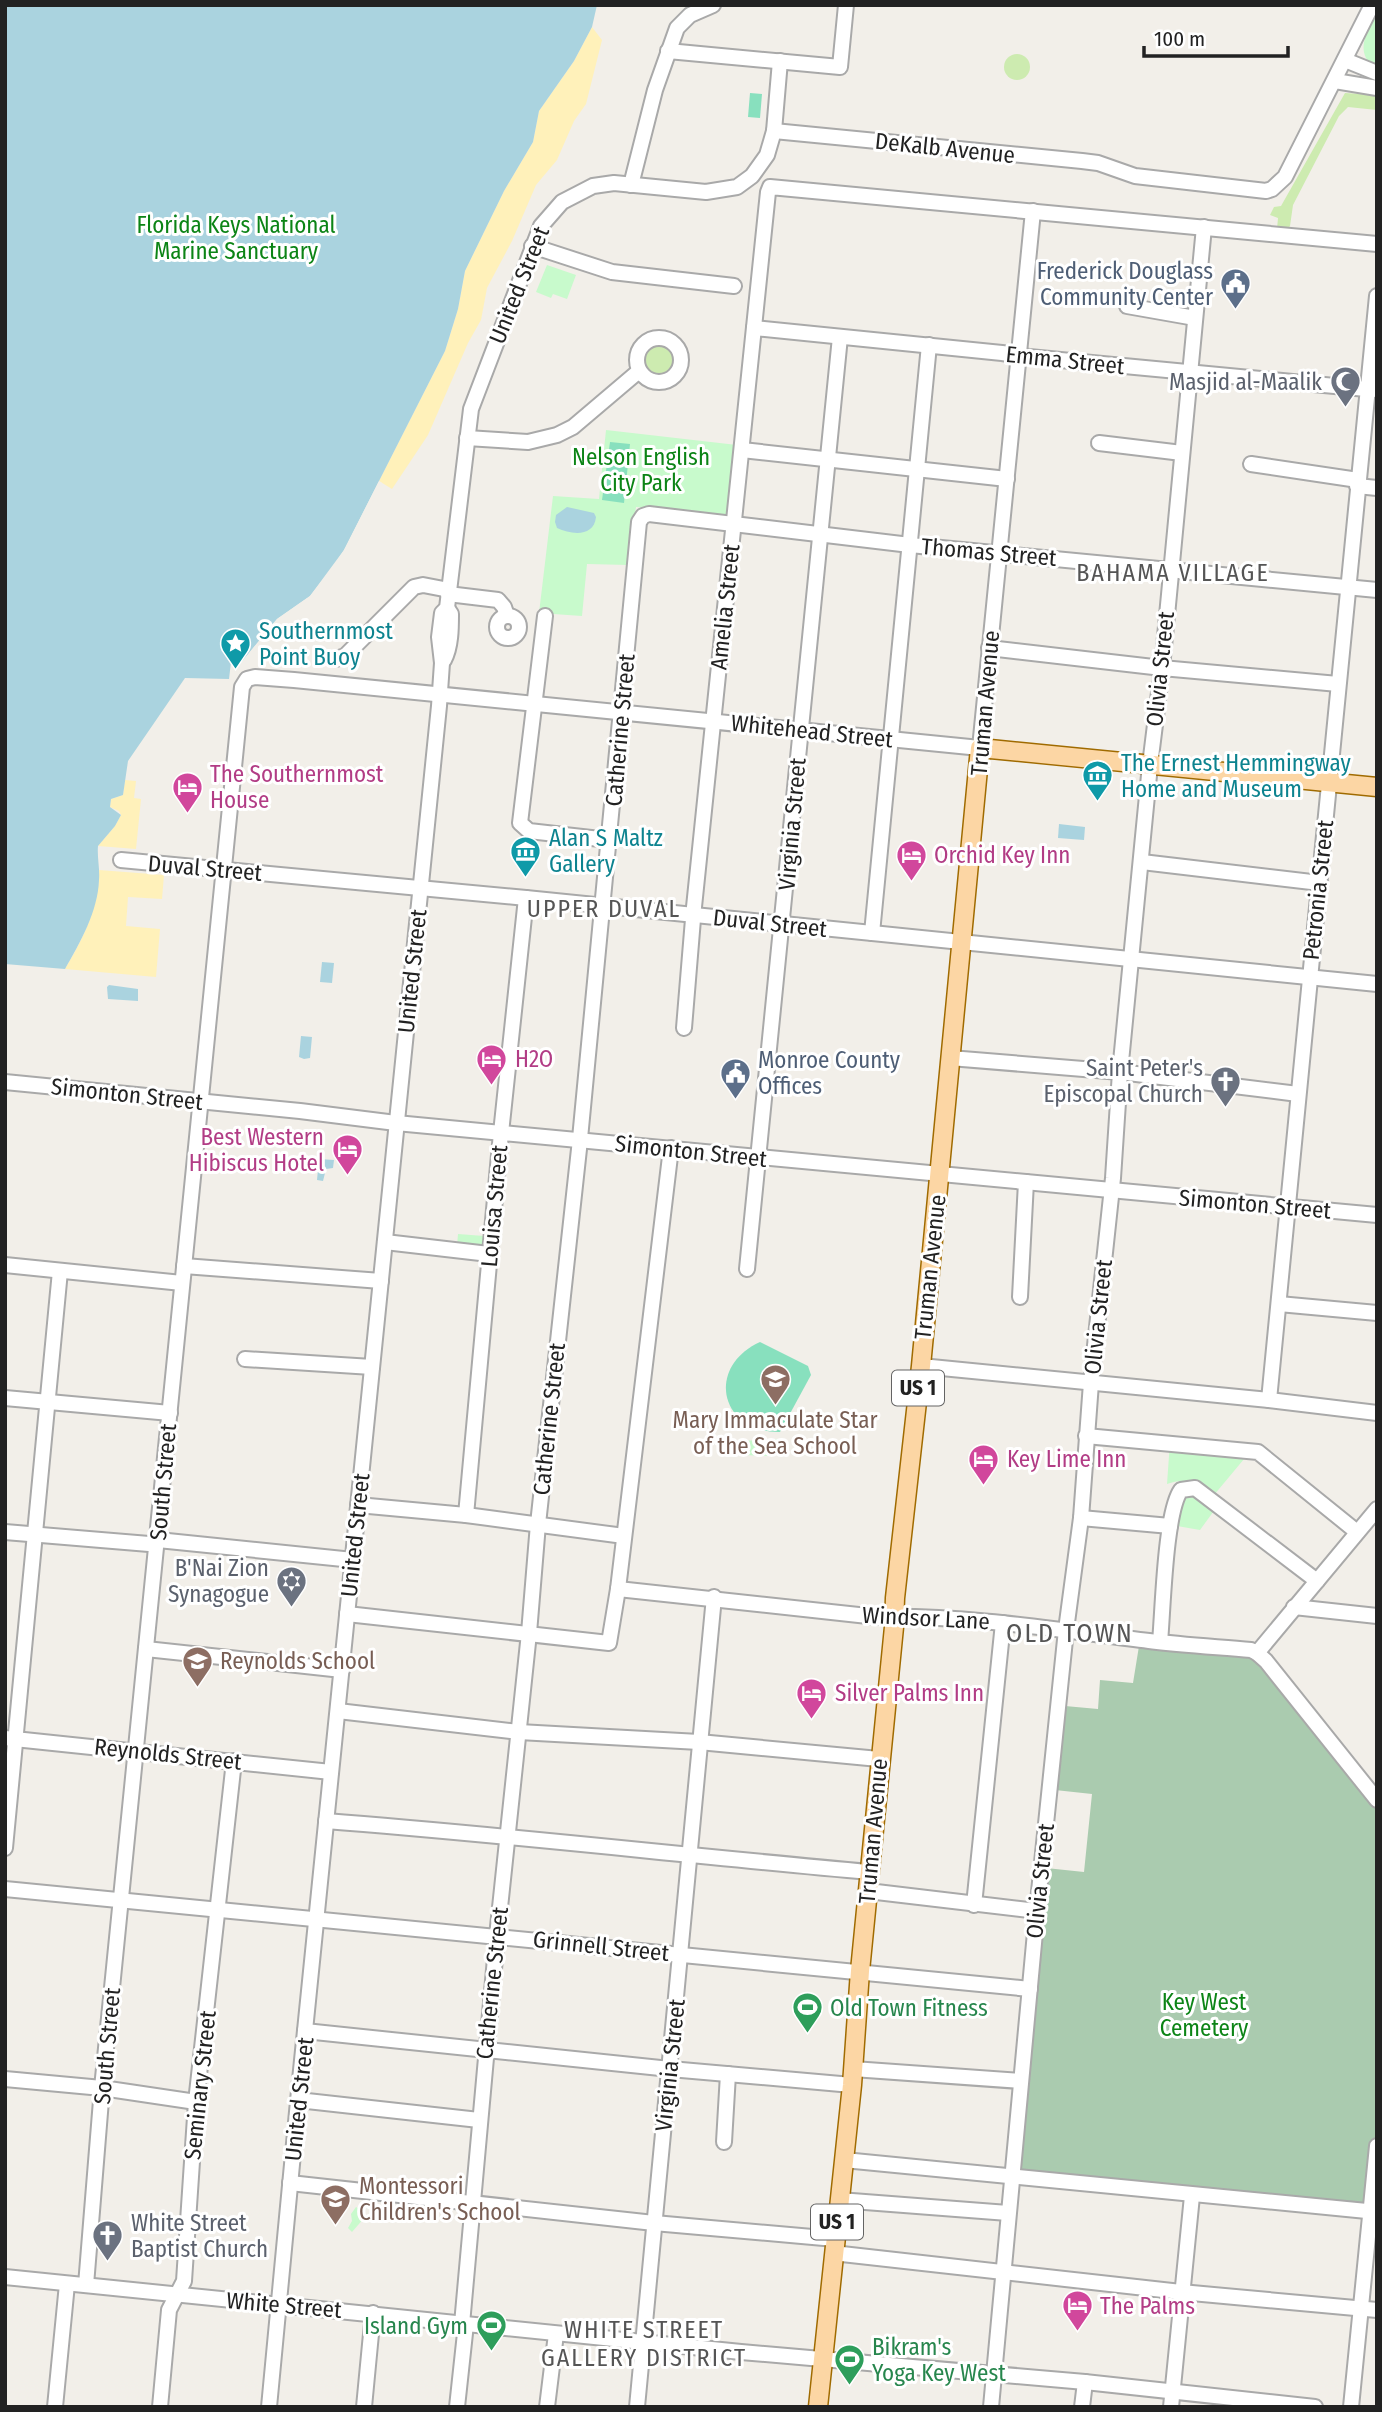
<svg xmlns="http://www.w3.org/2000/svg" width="1382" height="2412" viewBox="0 0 1382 2412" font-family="'Fira Sans Condensed',sans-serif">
<rect width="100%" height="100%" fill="#f2efe9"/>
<!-- grass -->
<g fill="#cdebb0">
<circle cx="1017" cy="67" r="13"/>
<polygon points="1345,93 1377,95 1377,110 1348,107 1339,116 1293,205 1290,226 1287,230 1277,229 1278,218 1270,215 1274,207 1281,206"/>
<circle cx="659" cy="361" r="17"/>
</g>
<!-- sand -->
<g fill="#fff1ba">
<polygon points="592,27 602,40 586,104 574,121 557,160 536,185 512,241 487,288 481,320 468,343 428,435 392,489 379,481 445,351 458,309 465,271 504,191 533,142 539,111 574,61"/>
<polygon points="125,780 136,781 134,798 141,799 136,849 98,846 115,826 121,815 119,811 110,807 111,799 123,795"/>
<path d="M99 870 164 875 162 899 128 897 126 926 160 929 156 977 65 969C83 939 100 905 99 870Z"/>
</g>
<!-- cemetery -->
<polygon fill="#aacbaf" points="1139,1646 1251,1657 1260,1663 1377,1804 1377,2116 1368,2207 1017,2170 1046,1868 1084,1872 1092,1794 1055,1790 1065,1706 1098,1709 1100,1680 1133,1683"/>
<!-- park -->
<g fill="#c8facc">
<path d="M1377 13V65L1370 64C1356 47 1368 31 1377 13Z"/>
<polygon points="547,265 576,275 567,299 553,294 551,298 536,292"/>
<polygon points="606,430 737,445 729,515 636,507 628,565 587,564 582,616 539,613 553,496 599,499"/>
<polygon points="458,1234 484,1236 483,1248 457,1246"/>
<polygon points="779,1439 777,1451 773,1456 742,1455 742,1441"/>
<path d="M1170 1442 1249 1453 1214 1495C1198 1483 1186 1477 1167 1484Z"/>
<polygon points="1189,1492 1216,1508 1200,1530 1177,1526 1182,1494"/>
<polygon points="356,2207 363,2211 365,2217 352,2232 348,2228 352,2221 351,2214"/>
</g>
<!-- pitch -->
<g fill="#88e0be">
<polygon points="750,93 762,94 760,118 748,117"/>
<polygon points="610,442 630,444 624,503 602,500"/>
<path d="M760 1342 808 1366 811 1375 780 1432C720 1433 705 1367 760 1342Z"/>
</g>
<!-- water -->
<g fill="#aad3df">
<path d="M5 5H597L592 27 574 61 539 111 533 142 504 191 465 271 458 309 445 351 344 550 310 596 277 619 240 664 231 662 229 679 185 678 128 761 123 795 111 799 110 807 121 815 115 826 98 846C97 857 100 869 99 880 98 911 80 943 65 969L5 964Z"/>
<path d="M567 507 594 513 596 517C594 537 572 535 557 528L555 522 556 515Z"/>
<polygon points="1059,824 1085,827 1084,840 1058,838"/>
<polygon points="322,962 334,963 332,983 320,982"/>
<polygon points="109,985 138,989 138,1001 108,999 107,987"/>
<polygon points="301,1036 312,1037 310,1058 304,1059 299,1057"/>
<polygon points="319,1159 334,1160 333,1168 326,1169 323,1181 317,1180"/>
</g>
<!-- pier -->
<polygon fill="#f2efe9" points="379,481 382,483 347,551 335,570 312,598 279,621 244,665 240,664 277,619 310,596 332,568 344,550"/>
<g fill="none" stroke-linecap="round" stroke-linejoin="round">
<defs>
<g id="minor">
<polyline points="668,51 840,67 846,5"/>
<polyline points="1345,60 1377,73"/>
<polyline points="1335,81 1377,88"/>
<polyline points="774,131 1082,161 1098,163 1135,176 1266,191 1272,189 1285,177 1372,5"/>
<polyline points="631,185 655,90 677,28 690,15 713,5"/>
<polyline points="532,246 612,272 734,286"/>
<polyline points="1127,306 1195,318"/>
<polyline points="754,328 1002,353 1029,357 1377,390"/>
<circle cx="659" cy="360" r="22"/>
<polyline points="467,438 528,442 557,435 573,427 639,371"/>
<polyline points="1099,443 1182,453"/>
<polyline points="742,450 1007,479"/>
<polyline points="1251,464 1358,480"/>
<polyline points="1357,486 1377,488"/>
<polyline points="448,594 498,600 504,607 507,616"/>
<polyline points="545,616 520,823 529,831 609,840"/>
<circle cx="508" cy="627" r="11"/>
<polyline points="989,648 1162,668 1338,684"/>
<polyline points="336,659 345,656 414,587 423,585 449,590"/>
<path d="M444 660C451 647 451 628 451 614L447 608"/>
<polyline points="121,860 526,898 1377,984"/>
<polyline points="1142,862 1320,883"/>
<polyline points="872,933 929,345"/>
<polyline points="684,1028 694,907 768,192 770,187 1377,244"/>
<polyline points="950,1058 1120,1072 1298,1094"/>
<polyline points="5,1082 300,1111 396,1123 1377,1215"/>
<polyline points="385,1242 489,1254"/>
<polyline points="5,1265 182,1283"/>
<polyline points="184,1266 381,1281"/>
<polyline points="747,1269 840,337"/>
<polyline points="1020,1297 1026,1182"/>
<polyline points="1279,1304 1377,1313"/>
<polyline points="245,1359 372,1367"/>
<polyline points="921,1366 1269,1400 1377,1413"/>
<polyline points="5,1398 170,1413"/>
<path d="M1269 1400C1307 1032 1338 664 1377 296"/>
<polyline points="1086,1436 1258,1452 1357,1532"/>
<polyline points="358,1505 466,1515 624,1536"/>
<polyline points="466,1515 501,1133 526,898"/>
<polyline points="1081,1518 1170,1526"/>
<polyline points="5,1532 149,1544 158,1540 353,1560"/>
<path d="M618 1589 877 1617C968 1615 1059 1630 1149 1641 1183 1645 1217 1647 1251 1650L1257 1653 1266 1661 1377 1800"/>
<polyline points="1294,1607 1377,1616"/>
<polyline points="347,1614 609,1643 618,1589 671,1148"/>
<path d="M1160 1642C1163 1610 1165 1512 1181 1490L1195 1488 1317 1581"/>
<polyline points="146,1649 342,1670"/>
<polyline points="1257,1653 1377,1509"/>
<polyline points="338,1711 519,1732 699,1742 879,1759"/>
<polyline points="5,1738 331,1772"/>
<path d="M326 1821C508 1835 689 1856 870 1872"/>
<polyline points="5,1848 60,1271"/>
<polyline points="5,1889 1030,1989"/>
<polyline points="868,1891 1037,1911"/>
<polyline points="974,1905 1003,1623"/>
<polyline points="305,2031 670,2069 852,2085"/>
<polyline points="853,2069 1020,2081"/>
<polyline points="5,2079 102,2088 196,2102"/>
<polyline points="298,2100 479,2120"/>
<polyline points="724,2142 728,2074"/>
<polyline points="844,2160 1377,2212"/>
<polyline points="290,2183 654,2223 835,2239"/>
<polyline points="839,2200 1008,2213"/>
<polyline points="833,2253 1181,2292 1377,2310"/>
<polyline points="5,2277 741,2352 1085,2382 1315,2407"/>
<polyline points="86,2285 102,2088 242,687 247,679 255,677 294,680 980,748 1033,211"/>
<polyline points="462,2324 497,1936 529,1633 538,1524 579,1149 639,522 643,516 649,514 910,545 1377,590"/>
<polyline points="55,2407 67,2284"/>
<polyline points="160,2407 169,2310 184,2281 196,2102 234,1761"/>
<polyline points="269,2407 300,2080 439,706 442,663 439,637 442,613 447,608 471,409 541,226 562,202 593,186 614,183 706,192 737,187 752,176 767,155 774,131 780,61"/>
<polyline points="364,2407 373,2313"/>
<polyline points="457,2407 466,2324"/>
<polyline points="547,2407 556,2334"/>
<polyline points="637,2407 714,1597"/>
<polyline points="991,2407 1037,1911 1066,1630 1081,1518 1091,1383 1113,1178 1120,1072 1150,765 1162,668 1204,227"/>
<polyline points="1082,2407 1085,2382"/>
<polyline points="1171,2407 1192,2196"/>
<polyline points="1351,2407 1377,2146"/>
</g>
<polyline id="major" points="818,2407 852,2085 860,1971 894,1627 895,1598 921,1366 980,748 1377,787"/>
</defs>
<!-- minor casing -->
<use href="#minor" stroke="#a9a9a9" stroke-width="18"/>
<!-- major casing -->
<use href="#major" stroke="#a06b00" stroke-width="21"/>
<!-- minor -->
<use href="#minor" stroke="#fff" stroke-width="14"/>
<!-- major -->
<use href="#major" stroke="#fcd6a4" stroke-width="18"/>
</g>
<!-- icons -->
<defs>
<symbol id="civic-pin" viewBox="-11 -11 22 30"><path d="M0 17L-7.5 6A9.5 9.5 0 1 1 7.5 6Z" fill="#5c6f8a" stroke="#fff"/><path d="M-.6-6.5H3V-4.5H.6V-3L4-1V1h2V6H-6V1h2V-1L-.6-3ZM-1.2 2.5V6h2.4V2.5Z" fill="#fff"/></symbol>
<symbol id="mosque-pin" viewBox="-11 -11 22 30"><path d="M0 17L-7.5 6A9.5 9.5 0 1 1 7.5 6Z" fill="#6b7280" stroke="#fff"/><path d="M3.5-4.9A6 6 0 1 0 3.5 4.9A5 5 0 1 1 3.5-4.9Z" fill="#fff"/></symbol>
<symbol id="sight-pin" viewBox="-11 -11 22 30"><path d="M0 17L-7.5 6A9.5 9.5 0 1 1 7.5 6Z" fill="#0f9aa8" stroke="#fff"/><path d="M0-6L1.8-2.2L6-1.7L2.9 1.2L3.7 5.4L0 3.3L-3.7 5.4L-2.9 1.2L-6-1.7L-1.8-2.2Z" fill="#fff"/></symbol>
<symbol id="museum-pin" viewBox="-11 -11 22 30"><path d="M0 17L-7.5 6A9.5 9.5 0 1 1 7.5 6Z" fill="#0f9aa8" stroke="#fff"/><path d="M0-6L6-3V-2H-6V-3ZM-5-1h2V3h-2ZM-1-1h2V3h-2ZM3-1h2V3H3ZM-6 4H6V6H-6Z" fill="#fff"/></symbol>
<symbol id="hotel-pin" viewBox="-11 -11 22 30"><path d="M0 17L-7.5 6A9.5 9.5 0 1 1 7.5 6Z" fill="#d1479c" stroke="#fff"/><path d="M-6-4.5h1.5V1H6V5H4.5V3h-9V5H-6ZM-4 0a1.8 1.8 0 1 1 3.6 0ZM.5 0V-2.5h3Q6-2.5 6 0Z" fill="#fff"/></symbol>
<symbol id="church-pin" viewBox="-11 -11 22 30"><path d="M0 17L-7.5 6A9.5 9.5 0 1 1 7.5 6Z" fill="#6b7280" stroke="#fff"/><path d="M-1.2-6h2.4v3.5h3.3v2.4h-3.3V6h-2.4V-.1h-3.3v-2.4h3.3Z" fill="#fff"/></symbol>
<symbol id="school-pin" viewBox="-11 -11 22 30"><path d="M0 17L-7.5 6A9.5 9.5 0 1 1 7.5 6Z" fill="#8d6e63" stroke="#fff"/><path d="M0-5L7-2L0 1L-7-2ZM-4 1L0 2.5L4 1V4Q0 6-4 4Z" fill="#fff"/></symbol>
<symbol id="synagogue-pin" viewBox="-11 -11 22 30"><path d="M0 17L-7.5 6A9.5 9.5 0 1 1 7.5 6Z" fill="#6b7280" stroke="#fff"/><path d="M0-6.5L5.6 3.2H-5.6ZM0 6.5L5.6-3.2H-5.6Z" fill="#fff"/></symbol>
<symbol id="stadium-pin" viewBox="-11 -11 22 30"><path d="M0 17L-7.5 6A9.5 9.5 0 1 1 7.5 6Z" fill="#2e9e5b" stroke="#fff"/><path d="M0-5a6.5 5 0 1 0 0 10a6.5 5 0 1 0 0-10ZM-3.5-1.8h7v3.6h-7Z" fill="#fff"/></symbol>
</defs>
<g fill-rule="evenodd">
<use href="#civic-pin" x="1218" y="266" width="35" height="47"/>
<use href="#mosque-pin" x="1328" y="364" width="35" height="47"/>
<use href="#sight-pin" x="218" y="626" width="35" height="47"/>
<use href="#museum-pin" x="1080" y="758" width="35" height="47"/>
<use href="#hotel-pin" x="170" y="770" width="35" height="47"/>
<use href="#museum-pin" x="508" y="834" width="35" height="47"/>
<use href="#hotel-pin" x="894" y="838" width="35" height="47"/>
<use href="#hotel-pin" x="474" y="1042" width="35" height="47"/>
<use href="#civic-pin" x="718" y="1056" width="35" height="47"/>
<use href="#church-pin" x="1208" y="1064" width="35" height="47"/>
<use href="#hotel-pin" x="330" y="1132" width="35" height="47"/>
<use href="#school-pin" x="758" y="1362" width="35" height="47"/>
<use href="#hotel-pin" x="966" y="1442" width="35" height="47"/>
<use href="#synagogue-pin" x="274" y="1564" width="35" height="47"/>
<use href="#school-pin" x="180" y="1644" width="35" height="47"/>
<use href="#hotel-pin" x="794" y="1676" width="35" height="47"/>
<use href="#stadium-pin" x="790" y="1990" width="35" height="47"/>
<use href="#school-pin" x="318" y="2182" width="35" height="47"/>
<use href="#church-pin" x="90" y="2218" width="35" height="47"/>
<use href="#hotel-pin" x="1060" y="2288" width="35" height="47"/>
<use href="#stadium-pin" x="474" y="2308" width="35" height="47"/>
<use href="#stadium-pin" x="832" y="2342" width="35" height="47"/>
</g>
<g text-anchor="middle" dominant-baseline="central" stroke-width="6" stroke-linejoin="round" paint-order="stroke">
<!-- shield labels -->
<g fill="#fff" stroke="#646464" stroke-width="2">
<rect x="892" y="1370.5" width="52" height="35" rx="5"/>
<rect x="811" y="2204.5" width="52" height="35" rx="5"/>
</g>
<g font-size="21" font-weight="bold" fill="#222">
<text x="918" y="1388">US 1</text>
<text x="837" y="2222">US 1</text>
</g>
<!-- street labels -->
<g font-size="23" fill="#222" stroke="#fff">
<text transform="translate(945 148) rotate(6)">DeKalb Avenue</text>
<text transform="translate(519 285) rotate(-68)">United Street</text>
<text transform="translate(1065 360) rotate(6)">Emma Street</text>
<text transform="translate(989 552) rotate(5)">Thomas Street</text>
<text transform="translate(725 607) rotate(-84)">Amelia Street</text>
<text transform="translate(1160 669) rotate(-84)">Olivia Street</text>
<text transform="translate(985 703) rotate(-85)">Truman Avenue</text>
<text transform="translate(620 730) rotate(-85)">Catherine Street</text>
<text transform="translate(812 731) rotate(6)">Whitehead Street</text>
<text transform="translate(792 824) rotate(-85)">Virginia Street</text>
<text transform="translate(205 868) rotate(5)">Duval Street</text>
<text transform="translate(1318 890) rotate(-84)">Petronia Street</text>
<text transform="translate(770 923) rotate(6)">Duval Street</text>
<text transform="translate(412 971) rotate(-84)">United Street</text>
<text transform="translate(127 1094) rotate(6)">Simonton Street</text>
<text transform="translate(691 1151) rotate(6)">Simonton Street</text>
<text transform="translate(1255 1204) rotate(5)">Simonton Street</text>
<text transform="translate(494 1206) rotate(-85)">Louisa Street</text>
<text transform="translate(930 1267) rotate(-84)">Truman Avenue</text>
<text transform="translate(1098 1317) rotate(-84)">Olivia Street</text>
<text transform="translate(549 1419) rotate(-84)">Catherine Street</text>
<text transform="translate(163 1482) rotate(-85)">South Street</text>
<text transform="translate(355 1535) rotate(-84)">United Street</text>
<text transform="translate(926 1618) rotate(3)">Windsor Lane</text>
<text transform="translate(168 1754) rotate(6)">Reynolds Street</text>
<text transform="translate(873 1831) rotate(-85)">Truman Avenue</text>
<text transform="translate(1040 1881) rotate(-84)">Olivia Street</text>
<text transform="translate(601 1946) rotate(6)">Grinnell Street</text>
<text transform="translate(492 1983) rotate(-84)">Catherine Street</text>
<text transform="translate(107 2046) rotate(-85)">South Street</text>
<text transform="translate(670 2065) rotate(-84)">Virginia Street</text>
<text transform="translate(200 2085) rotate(-84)">Seminary Street</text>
<text transform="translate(299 2099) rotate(-84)">United Street</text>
<text transform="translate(284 2305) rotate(5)">White Street</text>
</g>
<!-- park labels -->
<g font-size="23" fill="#0c8416" stroke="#fff">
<text x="236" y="225">Florida Keys National<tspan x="236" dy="26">Marine Sanctuary</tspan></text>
<text x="641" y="457">Nelson English<tspan x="641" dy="26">City Park</tspan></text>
<text x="1204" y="2002">Key West<tspan x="1204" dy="26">Cemetery</tspan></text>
</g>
<!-- service labels -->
<g font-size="23" fill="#4e5e75" stroke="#fff" text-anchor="end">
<text x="1213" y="271">Frederick Douglass<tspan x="1213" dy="26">Community Center</tspan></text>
<text x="758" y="1060" text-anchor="start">Monroe County<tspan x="758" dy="26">Offices</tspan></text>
</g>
<!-- worship labels -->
<g font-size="23" fill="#5b616d" stroke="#fff" text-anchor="end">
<text x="1322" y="382">Masjid al-Maalik</text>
<text x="1203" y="1068">Saint Peter's<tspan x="1203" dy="26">Episcopal Church</tspan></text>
<text x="269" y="1568">B'Nai Zion<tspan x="269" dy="26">Synagogue</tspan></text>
<text x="131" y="2223" text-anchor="start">White Street<tspan x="131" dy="26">Baptist Church</tspan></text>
</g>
<!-- culture labels -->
<g font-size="23" fill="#0d838f" stroke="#fff" text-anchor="start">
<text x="259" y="631">Southernmost<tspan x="259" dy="26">Point Buoy</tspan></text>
<text x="1121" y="763">The Ernest Hemmingway<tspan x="1121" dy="26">Home and Museum</tspan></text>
<text x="549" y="838">Alan S Maltz<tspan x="549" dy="26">Gallery</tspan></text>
</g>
<!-- hotel labels -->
<g font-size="23" fill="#b23c85" stroke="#fff" text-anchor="start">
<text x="210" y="774">The Southernmost<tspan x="210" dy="26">House</tspan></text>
<text x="934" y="855">Orchid Key Inn</text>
<text x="515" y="1059">H2O</text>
<text x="324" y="1137" text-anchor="end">Best Western<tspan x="324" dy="26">Hibiscus Hotel</tspan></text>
<text x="1007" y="1459">Key Lime Inn</text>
<text x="835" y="1693">Silver Palms Inn</text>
<text x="1100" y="2306">The Palms</text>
</g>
<!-- education labels -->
<g font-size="23" fill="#785e54" stroke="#fff" text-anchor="start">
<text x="775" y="1420" text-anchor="middle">Mary Immaculate Star<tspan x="775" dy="26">of the Sea School</tspan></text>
<text x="220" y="1661">Reynolds School</text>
<text x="359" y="2186">Montessori<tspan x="359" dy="26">Children's School</tspan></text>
</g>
<!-- leisure labels -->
<g font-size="23" fill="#27864d" stroke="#fff" text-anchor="start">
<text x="830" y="2008">Old Town Fitness</text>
<text x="468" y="2326" text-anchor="end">Island Gym</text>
<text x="872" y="2347">Bikram's<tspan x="872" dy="26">Yoga Key West</tspan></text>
</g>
<!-- neighbourhood labels -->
<g font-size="24" letter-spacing="2" fill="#555" stroke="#fff">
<text x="1173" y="573">BAHAMA VILLAGE</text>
<text x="604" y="909">UPPER DUVAL</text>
<text x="644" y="2330">WHITE STREET<tspan x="644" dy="28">GALLERY DISTRICT</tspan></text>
</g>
<!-- quarter labels -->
<g font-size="26" letter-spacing="2" fill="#555" stroke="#fff">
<text x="1070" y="1633">OLD TOWN</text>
</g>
</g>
<!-- border -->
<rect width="1382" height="2412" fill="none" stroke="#222222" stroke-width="14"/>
<!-- scale -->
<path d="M1144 46v10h144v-10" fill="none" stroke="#222222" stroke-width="3.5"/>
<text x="1154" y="46" font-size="21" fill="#222222" stroke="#ffffff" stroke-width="5" paint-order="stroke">100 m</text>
</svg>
